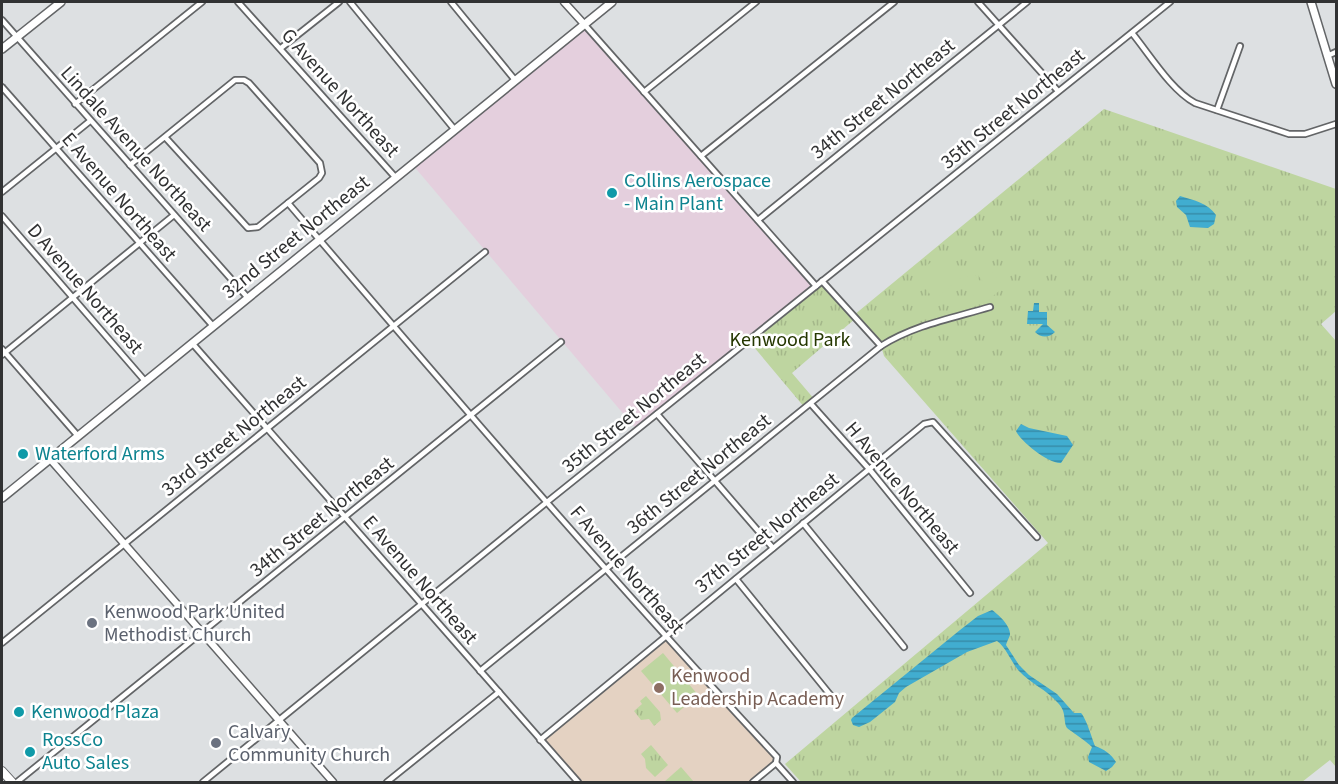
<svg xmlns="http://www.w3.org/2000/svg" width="1338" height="784" viewBox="0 0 1338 784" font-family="'Source Sans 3',sans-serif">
<defs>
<pattern id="grass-tufts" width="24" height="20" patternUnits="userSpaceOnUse" patternTransform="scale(1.5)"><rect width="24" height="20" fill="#bed5a0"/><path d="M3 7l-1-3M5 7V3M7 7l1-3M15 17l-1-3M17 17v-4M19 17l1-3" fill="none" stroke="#a4b78a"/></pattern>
<pattern id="water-rules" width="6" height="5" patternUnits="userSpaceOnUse" patternTransform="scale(1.5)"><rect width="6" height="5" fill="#41add0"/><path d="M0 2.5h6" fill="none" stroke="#378da9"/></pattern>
</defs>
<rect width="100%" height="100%" fill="#dde0e2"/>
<!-- industrial -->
<polygon fill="#e4cfdd" points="584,24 816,286 637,430 412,164"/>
<!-- education -->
<polygon fill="#e4d2c2" points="664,636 777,757 776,763 753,782 578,782 544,741"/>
<!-- grass -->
<g fill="url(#grass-tufts)">
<polygon points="1104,109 1336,189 1336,311 1321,324 1336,341 1336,767 1330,760 1302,782 801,782 785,764 1048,543 884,356 881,346 856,318 792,373 815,400 805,408 748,340 822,281 854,315"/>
<polygon points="646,696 660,712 661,720 654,726 649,719 641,720 634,711 642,704 640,701"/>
<polygon points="651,745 668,765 655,777 646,768 645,759 641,754"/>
</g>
<!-- pitch -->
<g fill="#bed5a0">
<polygon points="946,251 965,275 934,299 914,275"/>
<polygon points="985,263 1004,287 993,296 975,271"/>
<polygon points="973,272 992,297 981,305 962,281"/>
<polygon points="663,653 698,695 677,713 641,671"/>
<polygon points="681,767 694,782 664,782"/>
</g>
<!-- water -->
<g fill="url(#water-rules)">
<path d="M1180 196C1193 200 1208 203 1216 215L1214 224 1208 228 1190 227 1186 215 1177 207 1176 201Z"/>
<path d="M1034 303H1039V312H1047V325L1055 332C1049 338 1041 338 1035 332L1043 324H1027L1028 311H1033Z"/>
<path d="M1021 424 1029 428 1067 436 1073 445 1061 463C1049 464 1021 442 1016 431Z"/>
<path d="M992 610C998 614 1011 626 1010 635 1009 638 1007 641 1006 645L1019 665 1029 675 1057 694 1074 713H1081C1086 718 1092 738 1095 746 1104 749 1111 754 1116 762L1112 767 1106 771 1089 762 1088 757 1092 747C1087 742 1068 729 1067 728 1063 722 1067 712 1058 703 1047 690 1030 683 1019 671 1011 662 1006 647 997 641L967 652 906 687 899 693 895 702 870 722 859 727 853 725 851 720 852 718 960 630 978 616Z"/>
</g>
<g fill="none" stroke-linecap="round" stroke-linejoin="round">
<defs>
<g id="minor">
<polyline points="238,2 396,178"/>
<polyline points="350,2 455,130"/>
<polyline points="451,2 515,80"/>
<polyline points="978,2 1058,91"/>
<polyline points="2,20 248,298"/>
<polyline points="584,24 816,286"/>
<path d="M1132 33C1150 55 1171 90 1195 103L1289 134H1305L1336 124"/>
<polyline points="281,48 339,2"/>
<polyline points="1327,56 1336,52"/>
<polyline points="2,87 213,326"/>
<polyline points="644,92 756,2"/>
<polyline points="75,104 202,2"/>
<polyline points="1217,110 1240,46"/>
<polyline points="701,156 894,2"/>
<polyline points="130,165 235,80 244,80 249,83 320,163 322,173 319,178 258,227 248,228 165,137"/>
<polyline points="2,192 90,121"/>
<path d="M288 203C448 390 609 577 777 757L776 763 793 782"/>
<polyline points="2,216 145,381"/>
<polyline points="758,220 1027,2"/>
<polyline points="822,281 881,346"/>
<polyline points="192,343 578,782"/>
<polyline points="2,349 78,436"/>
<polyline points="2,355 174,215"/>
<polyline points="811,404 870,470 970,593"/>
<polyline points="657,414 773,548"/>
<polyline points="803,523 904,647"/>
<polyline points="736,579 836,702"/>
<polyline points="2,643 485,252"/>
<path d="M480 671 881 346C914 325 953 318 990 307"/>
<polyline points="540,740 924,424 933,422 1037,537"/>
<polyline points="17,782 561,342"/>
<polyline points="203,782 547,502 1170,2"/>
<polyline points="387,782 499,692"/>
<polyline points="753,782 776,763"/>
</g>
<g id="tertiary">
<polyline points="564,2 584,24"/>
<polyline points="50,459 333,782"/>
</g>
<g id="secondary">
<polyline points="1311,2 1336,84"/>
<polyline points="2,49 61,2"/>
<polyline points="2,498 612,2"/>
</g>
<polyline id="primary" points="2,771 12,782"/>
</defs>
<!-- minor casing -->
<use href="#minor" stroke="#636567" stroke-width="8"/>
<!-- tertiary casing -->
<use href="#tertiary" stroke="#636567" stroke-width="9"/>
<!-- secondary casing -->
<use href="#secondary" stroke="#636567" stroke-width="10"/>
<!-- primary casing -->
<use href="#primary" stroke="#636567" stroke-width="10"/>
<!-- minor -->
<use href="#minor" stroke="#fff" stroke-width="4.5"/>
<!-- tertiary -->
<use href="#tertiary" stroke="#fff" stroke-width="6"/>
<!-- secondary -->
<use href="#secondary" stroke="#fff" stroke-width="7"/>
<!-- primary -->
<use href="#primary" stroke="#fff" stroke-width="8"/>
</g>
<!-- markers -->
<g fill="#0f9aa8" stroke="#fff" stroke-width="2">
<circle cx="612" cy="193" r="6"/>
<circle cx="23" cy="454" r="6"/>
<circle cx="19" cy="712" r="6"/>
<circle cx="30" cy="752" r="6"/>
</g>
<g fill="#6b7280" stroke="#fff" stroke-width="2">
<circle cx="92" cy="623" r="6"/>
<circle cx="216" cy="743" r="6"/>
</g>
<circle fill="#8d6e63" stroke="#fff" stroke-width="2" cx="659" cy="688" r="6"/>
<g text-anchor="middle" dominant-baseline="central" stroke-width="5" stroke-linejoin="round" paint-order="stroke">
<!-- street labels -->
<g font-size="20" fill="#313233" stroke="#fff">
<text transform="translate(340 93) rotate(48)">G Avenue Northeast</text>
<text transform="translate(883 99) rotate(-39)">34th Street Northeast</text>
<text transform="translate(1013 109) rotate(-39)">35th Street Northeast</text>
<text transform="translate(136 149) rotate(48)">Lindale Avenue Northeast</text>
<text transform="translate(119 197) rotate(49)">E Avenue Northeast</text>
<text transform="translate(296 237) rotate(-39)">32nd Street Northeast</text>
<text transform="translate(85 289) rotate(49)">D Avenue Northeast</text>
<text transform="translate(634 413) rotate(-39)">35th Street Northeast</text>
<text transform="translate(234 436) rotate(-39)">33rd Street Northeast</text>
<text transform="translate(699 474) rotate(-39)">36th Street Northeast</text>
<text transform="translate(902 488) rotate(50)">H Avenue Northeast</text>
<text transform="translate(322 517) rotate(-39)">34th Street Northeast</text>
<text transform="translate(767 533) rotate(-39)">37th Street Northeast</text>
<text transform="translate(627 570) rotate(49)">F Avenue Northeast</text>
<text transform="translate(420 580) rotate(49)">E Avenue Northeast</text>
</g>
<!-- culture labels -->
<g font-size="20" fill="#0d838f" stroke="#fff" text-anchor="start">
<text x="624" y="181">Collins Aerospace<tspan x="624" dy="23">- Main Plant</tspan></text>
<text x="35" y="454">Waterford Arms</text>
<text x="31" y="712">Kenwood Plaza</text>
<text x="42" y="740">RossCo<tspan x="42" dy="23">Auto Sales</tspan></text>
</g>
<!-- park labels -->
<g font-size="20" fill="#253700" stroke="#fff">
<text x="790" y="340">Kenwood Park</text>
</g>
<!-- worship labels -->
<g font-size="20" fill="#5b616d" stroke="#fff" text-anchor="start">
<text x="104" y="612">Kenwood Park United<tspan x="104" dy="23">Methodist Church</tspan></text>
<text x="228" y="732">Calvary<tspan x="228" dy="23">Community Church</tspan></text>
</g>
<!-- education labels -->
<g font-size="20" fill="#785e54" stroke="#fff" text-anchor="start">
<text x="671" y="676">Kenwood<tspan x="671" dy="23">Leadership Academy</tspan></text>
</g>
</g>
<!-- border -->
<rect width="1338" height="784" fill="none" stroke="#313233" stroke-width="6"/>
</svg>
